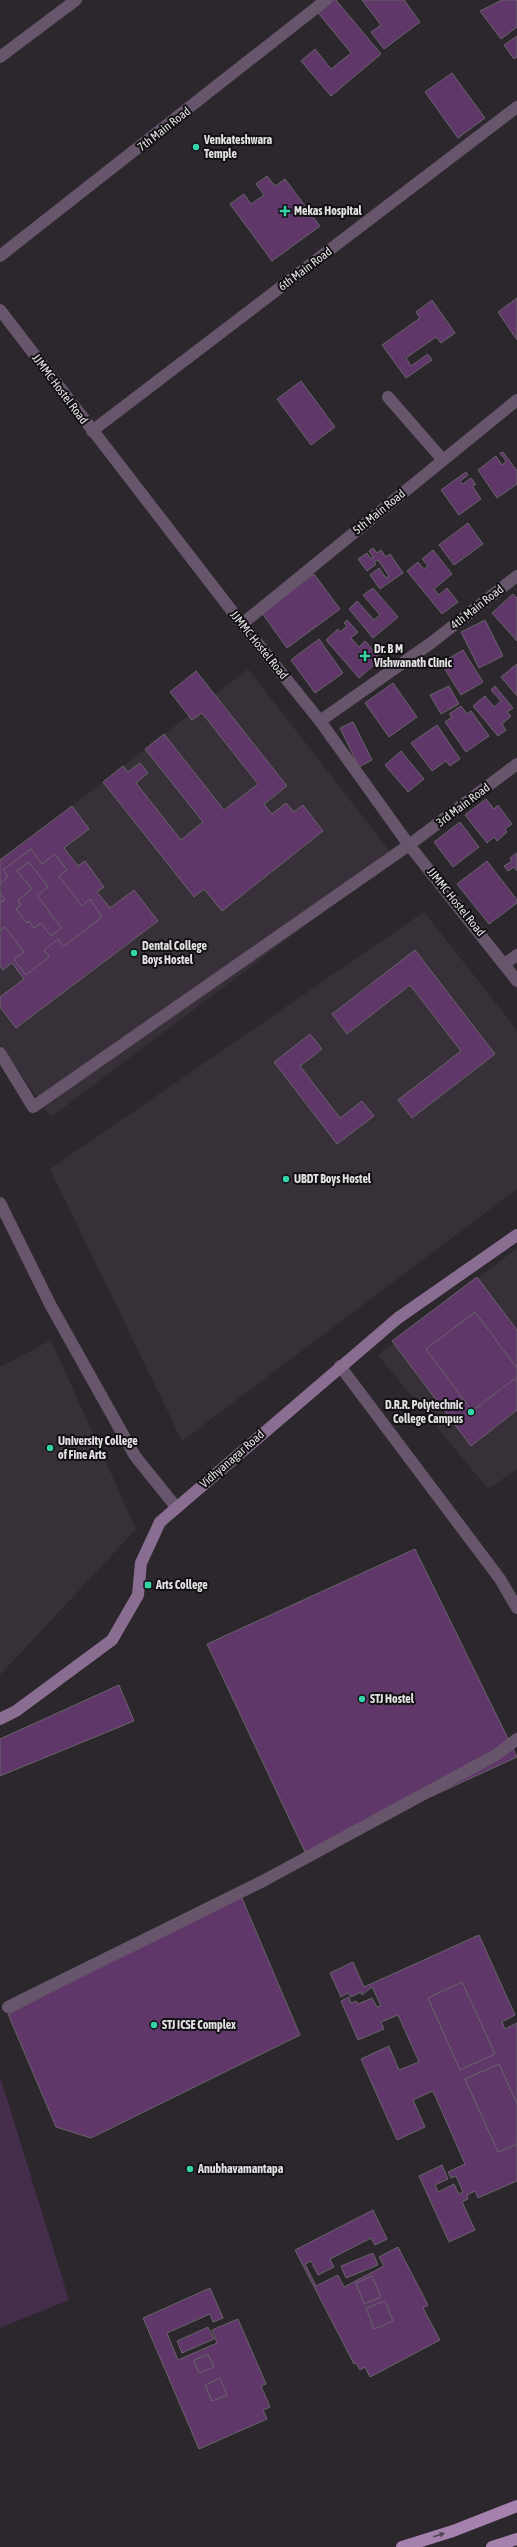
<svg xmlns="http://www.w3.org/2000/svg" width="517" height="2547" viewBox="0 0 517 2547" font-family="'Asap Condensed',sans-serif">
<rect width="100%" height="100%" fill="#2b272c"/>
<!-- built -->
<g fill="#383039">
<polygon points="248,669 395,858 51,1117 0,1045 0,862"/>
<polygon points="424,912 517,1030 517,1189 182,1441 50,1169"/>
<polygon points="517,1248 517,1469 488,1489 378,1355"/>
<polygon points="51,1340 136,1529 0,1675 0,1367"/>
</g>
<!-- green -->
<polygon fill="#442c4b" points="0,2076 69,2300 0,2328"/>
<!-- building -->
<g fill="#5f3869" stroke="#686469">
<polygon points="326,0 336,0 381,54 331,96 301,61 315,49 331,69 351,53 315,9"/>
<polygon points="362,0 404,0 420,22 384,49 371,32 381,25"/>
<polygon points="502,0 517,0 517,27 501,39 480,11"/>
<polygon points="517,36 517,57 514,59 504,45"/>
<polygon points="452,73 485,118 458,138 425,92"/>
<polygon points="267,176 275,186 285,179 320,226 272,261 230,204 244,194 251,204 264,195 256,184"/>
<polygon points="517,298 517,340 498,312"/>
<polygon points="432,300 455,333 441,343 436,337 406,358 411,366 428,354 432,360 406,378 382,345 420,318 416,312"/>
<polygon points="301,381 335,427 311,445 277,399"/>
<polygon points="503,452 517,471 517,484 497,498 478,470 496,456 502,465 506,461 500,453"/>
<polygon points="466,472 468,475 460,481 463,484 471,478 476,485 474,484 473,487 481,499 459,515 441,490"/>
<polygon points="468,523 483,544 454,565 439,545"/>
<polygon points="373,548 377,553 381,550 386,557 390,554 403,573 380,589 370,575 379,568 386,578 389,576 378,560 374,562 376,564 367,571 358,559 367,553 371,559 373,557 369,551"/>
<polygon points="433,550 452,574 434,589 439,595 447,588 458,602 442,614 407,571 418,562 424,569 428,566 422,559"/>
<polygon points="314,574 340,609 287,648 262,613"/>
<polygon points="373,588 398,617 373,638 349,609 357,601 374,620 380,615 363,595"/>
<polygon points="513,594 517,598 517,641 492,613"/>
<polygon points="347,620 358,632 351,638 359,647 365,641 381,659 359,678 326,640 338,629 340,632 347,626 344,623"/>
<polygon points="485,620 503,656 479,668 461,632"/>
<polygon points="319,639 343,673 315,693 291,660"/>
<polygon points="463,650 483,682 461,695 441,663"/>
<polygon points="517,664 517,696 501,677"/>
<polygon points="196,671 287,786 264,804 272,814 286,803 294,812 303,805 323,831 222,911 204,889 194,897 103,782 123,766 128,772 140,763 148,773 136,783 181,840 203,822 145,749 164,734 224,810 258,784 202,713 192,720 170,692"/>
<polygon points="393,683 417,717 389,737 365,703"/>
<polygon points="449,686 459,704 441,714 430,695"/>
<polygon points="495,686 513,708 507,712 511,716 502,724 506,730 498,736 473,706 485,696 494,707 501,701 491,690"/>
<polygon points="461,706 467,714 471,711 489,736 466,752 445,722 452,717 449,714"/>
<polygon points="353,722 372,760 359,767 340,728"/>
<polygon points="437,725 460,759 450,766 446,761 432,771 411,743"/>
<polygon points="401,751 424,779 408,792 385,765"/>
<polygon points="486,799 494,809 498,805 512,824 505,829 507,832 497,841 494,837 487,843 465,815"/>
<polygon points="72,806 89,829 64,848 78,866 85,861 104,887 97,892 110,908 134,890 158,921 16,1028 0,1007 0,997 24,979 12,963 3,970 0,966 0,860"/>
<polygon points="460,822 479,847 453,867 434,842"/>
<polygon points="31,849 42,864 55,854 67,870 59,876 82,906 90,899 102,917 63,947 58,939 44,950 49,957 26,975 14,959 24,952 5,927 0,931 0,903 5,900 0,893 0,883 8,877 3,870"/>
<polygon points="517,853 517,871 514,867 508,871 504,866 512,861 510,858"/>
<polygon points="487,861 517,900 517,903 489,924 457,884"/>
<polygon points="29,862 48,887 37,895 61,928 51,936 41,923 34,928 29,921 27,923 16,909 21,905 18,900 32,889 17,871"/>
<polygon points="415,950 495,1054 412,1118 398,1100 461,1051 410,985 347,1034 332,1014"/>
<polygon points="310,1034 322,1049 300,1066 340,1118 362,1101 374,1116 337,1144 274,1062"/>
<polygon points="477,1277 517,1330 517,1410 471,1446 392,1341"/>
<polygon points="475,1312 517,1368 517,1377 472,1411 426,1349"/>
<polygon points="415,1549 517,1757 306,1854 207,1644"/>
<polygon points="119,1685 134,1721 0,1776 0,1739"/>
<polygon points="241,1896 300,2035 91,2138 56,2127 8,2014"/>
<polygon points="479,1935 515,2015 502,2022 505,2029 517,2023 517,2181 478,2198 475,2191 467,2195 468,2199 462,2202 475,2230 449,2242 419,2176 442,2165 448,2179 435,2185 438,2192 454,2184 459,2194 463,2192 456,2176 451,2178 448,2172 465,2164 433,2091 413,2100 425,2127 397,2140 361,2059 389,2046 399,2070 419,2062 398,2015 381,2022 384,2029 358,2040 341,2001 349,1997 351,2003 356,2001 358,2004 372,1998 377,2007 381,2006 372,1987 362,1995 361,1992 351,1997 348,1993 341,1997 330,1973 353,1962 364,1987"/>
<polygon points="462,1982 495,2054 460,2070 428,1998"/>
<polygon points="499,2064 517,2104 517,2144 498,2152 465,2079"/>
<polygon points="373,2210 387,2239 375,2245 371,2238 330,2259 334,2267 318,2275 311,2261 305,2264 316,2286 338,2275 344,2287 384,2266 379,2257 398,2247 428,2305 423,2308 440,2340 370,2377 365,2367 360,2370 356,2363 354,2364 295,2250"/>
<polygon points="373,2253 378,2265 346,2278 341,2266"/>
<polygon points="372,2276 381,2297 364,2304 356,2283"/>
<polygon points="210,2288 223,2318 213,2322 210,2314 167,2333 178,2360 217,2343 212,2330 238,2319 266,2384 261,2386 270,2407 263,2410 267,2419 199,2449 143,2318"/>
<polygon points="385,2301 393,2321 374,2329 366,2308"/>
<polygon points="208,2327 214,2339 182,2353 177,2341"/>
<polygon points="208,2354 214,2367 199,2373 194,2360"/>
<polygon points="220,2378 227,2395 212,2401 205,2385"/>
</g>
<g fill="none" stroke-linecap="round" stroke-linejoin="round">
<!-- street -->
<g stroke="#67556b" stroke-width="12">
<polyline points="0,57 76,0"/>
<polyline points="0,256 326,0"/>
<polyline points="0,310 242,624 320,721 409,845 517,981"/>
<polyline points="388,397 443,460"/>
<polyline points="92,431 517,107"/>
<polyline points="242,624 517,400"/>
<polyline points="320,721 431,643 517,576"/>
<polyline points="505,964 517,955"/>
<polyline points="0,1053 33,1107 409,845 517,764"/>
<polyline points="0,1203 51,1306 135,1456 176,1507"/>
<polyline points="340,1366 500,1579 517,1608"/>
<polyline points="8,2007 263,1881 496,1755 517,1739"/>
</g>
<!-- secondary -->
<polyline stroke="#8a6e91" stroke-width="12" points="0,1719 16,1711 112,1640 138,1595 141,1563 160,1522 398,1318 517,1235"/>
<!-- primary -->
<g stroke="#a581ae" stroke-width="12">
<polyline points="402,2547 453,2531 517,2506"/>
<polyline points="492,2547 517,2539"/>
</g>
</g>
<!-- one-way arrows -->
<defs><path id="oneway-solid" d="M-6-.8H1V-3.2L6.5 0L1 3.2V.8H-6Z"/></defs>
<use fill="#544359" href="#oneway-solid" transform="translate(439 2535) rotate(-17)"/>
<!-- markers -->
<g fill="#34d4a8" stroke="#121013" stroke-width="1.5">
<circle cx="196" cy="147" r="4"/>
<path d="M283 205h4v4h4v4h-4v4h-4v-4h-4v-4h4z"/>
<path d="M363 650h4v4h4v4h-4v4h-4v-4h-4v-4h4z"/>
<circle cx="134" cy="953" r="4"/>
<circle cx="286" cy="1179" r="4"/>
<circle cx="471" cy="1412" r="4"/>
<circle cx="50" cy="1448" r="4"/>
<rect x="144" y="1581" width="8" height="8" rx="2"/>
<circle cx="362" cy="1699" r="4"/>
<circle cx="154" cy="2025" r="4"/>
<circle cx="190" cy="2169" r="4"/>
</g>
<g text-anchor="middle" dominant-baseline="central" stroke-width="4" stroke-linejoin="round" paint-order="stroke">
<!-- street labels -->
<g font-size="12" fill="#e3e0e3" stroke="#121013">
<text transform="translate(164 129) rotate(-38)">7th Main Road</text>
<text transform="translate(305 269) rotate(-37)">6th Main Road</text>
<text transform="translate(60 389) rotate(53)">JJMMC Hostel Road</text>
<text transform="translate(379 512) rotate(-39)">5th Main Road</text>
<text transform="translate(477 607) rotate(-38)">4th Main Road</text>
<text transform="translate(259 645) rotate(51)">JJMMC Hostel Road</text>
<text transform="translate(463 805) rotate(-37)">3rd Main Road</text>
<text transform="translate(456 902) rotate(51)">JJMMC Hostel Road</text>
<text transform="translate(232 1459) rotate(-41)">Vidhyanagar Road</text>
</g>
<!-- poi labels -->
<g font-size="12" font-weight="bold" fill="#e3e0e3" stroke="#121013" text-anchor="start">
<text x="204" y="140">Venkateshwara<tspan x="204" dy="14">Temple</tspan></text>
<text x="294" y="211">Mekas Hospital</text>
<text x="374" y="649">Dr. B M<tspan x="374" dy="14">Vishwanath Clinic</tspan></text>
<text x="142" y="946">Dental College<tspan x="142" dy="14">Boys Hostel</tspan></text>
<text x="294" y="1179">UBDT Boys Hostel</text>
<text x="463" y="1405" text-anchor="end">D.R.R. Polytechnic<tspan x="463" dy="14">College Campus</tspan></text>
<text x="58" y="1441">University College<tspan x="58" dy="14">of Fine Arts</tspan></text>
<text x="156" y="1585">Arts College</text>
<text x="370" y="1699">STJ Hostel</text>
<text x="162" y="2025">STJ ICSE Complex</text>
<text x="198" y="2169">Anubhavamantapa</text>
</g>
</g>
</svg>
